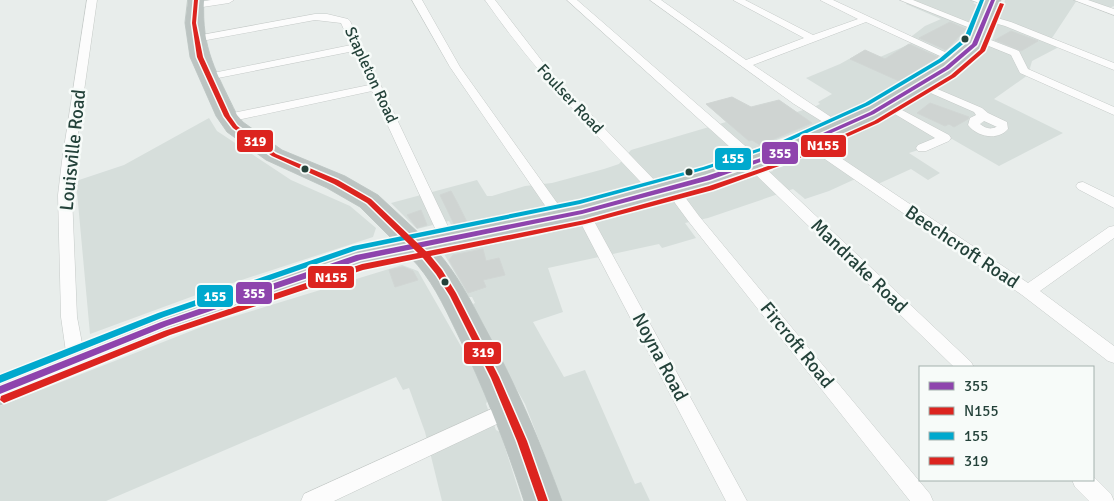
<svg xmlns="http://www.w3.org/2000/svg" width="1114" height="501" viewBox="0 0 1114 501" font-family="Signika,sans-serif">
<rect width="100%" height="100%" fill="#e8edeb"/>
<!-- built -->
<g fill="#d6dedb">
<polygon points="908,0 977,0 973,3 977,5 964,36 949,53 902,85 835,119 818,124 735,156 640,186 566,206 453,228 449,221 417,229 391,203 477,180 487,196 492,196 525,186 552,183 604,169 619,164 631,150 726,122 706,104 732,97 746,105 746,109 779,100 797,112 816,106 820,104 818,102 832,94 806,78 840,64 865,50 880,57 910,44 912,36 925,26 941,19 906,4"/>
<polygon points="1005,0 1114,0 1114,6 1104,10 1077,0 1052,38 1057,48 1032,61 1028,75 994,99 1063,133 999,166 952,139 909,153 940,173 928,180 911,169 878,184 864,175 829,191 805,199 793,189 708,218 685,223 696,238 662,248 659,244 548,268 563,312 533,322 564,377 585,370 635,484 641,482 650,501 561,501 552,474 525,404 471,308 474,307 473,304 475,303 472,297 469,297 444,254 538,236 636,209 690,197 773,171 773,169 814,153 824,148 825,145 901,109 959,71 992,41"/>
<polygon points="209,118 217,131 291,180 350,206 376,228 373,237 199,294 90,334 76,181 124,165"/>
<polygon points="402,265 418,271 462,348 465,348 488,399 486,404 496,430 500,432 522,501 442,501 425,432 409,388 403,390 396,377 106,501 0,501 0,406 209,324"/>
</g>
<!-- building -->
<g fill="#cfd4d2" stroke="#d1d6d4">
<polygon points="950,22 966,29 946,50 919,38"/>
<polygon points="1011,31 1022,35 1038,41 1021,51 995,40"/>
<polygon points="909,44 938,57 899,81 850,59 865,50 885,59"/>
<polygon points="732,97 751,107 779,100 812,123 760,145 752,140 749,141 706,104"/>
<polygon points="930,103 969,117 968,119 954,127 949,124 945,126 917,113"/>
<polygon points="451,191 458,204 468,224 455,226 440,195"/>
<polygon points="421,210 427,225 417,228 407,215"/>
<polygon points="483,249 486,261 499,258 505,275 483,280 486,287 468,293 449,260 453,255"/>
<polygon points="403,267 413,271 418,280 395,287 389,270"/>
</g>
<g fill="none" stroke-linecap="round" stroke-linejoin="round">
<defs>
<g id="street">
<polygon points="87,0 97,0 74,161 72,195 77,317 85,359 82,364 76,366 70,364 67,359 61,317 58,195 62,161"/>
<polygon points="211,0 234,0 229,3 196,8 191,5 193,3"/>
<polygon points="412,0 422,0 460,67 565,214 567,217 565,220 555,220 450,67"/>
<path d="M485 0H495L552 74 663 189 665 192 663 195H653C594 132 534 71 485 0Z"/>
<polygon points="567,0 577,0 751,151 762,165 971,362 974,367 954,367 752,171 741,157"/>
<polygon points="650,0 661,0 746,60 804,38 733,0 745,0 813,35 858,19 820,0 833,0 962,60 957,63 953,62 866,22 753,65 843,125 845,128 843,131 839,132 794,104"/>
<polygon points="900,0 913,0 988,30 986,32 980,32"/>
<polygon points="971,0 987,0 996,4 991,7"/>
<polygon points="1074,0 1088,0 1114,9 1114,15"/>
<polygon points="315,14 327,14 348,19 350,21 454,239 452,243 447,244 442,243 440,239 372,91 228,122 222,118 228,114 369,85 354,51 208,80 203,77 208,74 351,45 341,23 315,20 196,42 191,39 196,36"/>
<polygon points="987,15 1011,22 1114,63 1114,70 1005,26 984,20 984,16"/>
<polygon points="978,35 1019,51 1028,69 1114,107 1114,115 1020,73 1011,55 974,40 973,38"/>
<path d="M921 82 982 108 988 113 1007 122 1008 129C998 141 977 137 968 125L970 118 976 115 974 112 917 87 915 85 917 83ZM984 121 997 127H996C990 130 985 128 980 124Z"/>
<polygon points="887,102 949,135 951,138 949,141 926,151 918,151 916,148 918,145 935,138 883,107 881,105"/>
<polygon points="807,137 811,138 1028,283 1109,227 1114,226 1114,238 1040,291 1114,346 1114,363 1108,361 1022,295 803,144 801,141"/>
<polygon points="1083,182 1114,197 1114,208 1078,189 1076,186 1078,183"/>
<polygon points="671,184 676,185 699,216 930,494 933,501 910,501 689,222 664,188 666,185"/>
<polygon points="582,207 587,209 589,212 747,501 726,501 575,212 577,209"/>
<polygon points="509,401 516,403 518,409 516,415 334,501 301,501 304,494"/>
<polygon points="1093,476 1111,494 1114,501 1089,501 1075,487 1072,480 1093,480"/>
</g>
<path id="highway" d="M188 0H204C201 49 217 73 237 115L243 122 282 150 345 176 378 195 421 235C586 203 755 173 902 86 923 74 950 61 967 42 974 33 980 11 985 0H1001C996 15 992 36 981 49 963 69 937 83 913 97 770 185 600 217 437 251 457 274 470 299 484 326 515 382 540 441 562 501H524C505 442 483 386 456 331 443 304 431 278 410 257L363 266 175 333 0 405V375L153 315 349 250 393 240 360 207 327 188 266 160 227 132 216 116 190 57 185 23Z"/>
</defs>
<!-- street casing -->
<use href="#street" stroke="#c5cac8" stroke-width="1"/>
<!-- highway casing -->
<use href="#highway" stroke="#c3ccc9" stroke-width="1"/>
<!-- street -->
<use href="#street" fill="#fcfcfc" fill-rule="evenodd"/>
<!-- highway -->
<use href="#highway" fill="#bcc4c2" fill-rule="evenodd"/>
<defs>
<polygon id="bus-1" points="991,0 995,0 977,45 949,69 874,114 789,152 710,180 582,214 360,260 167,326 0,394 0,386 161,322 356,255 582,210 706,176 785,150 870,112 945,67 972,44"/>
<polygon id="bus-2" points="1000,3 1004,4 985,51 955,77 878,123 793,161 713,190 585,224 363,270 170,335 4,403 0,400 1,396 164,331 362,264 585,220 709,186 789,159 874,121 951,75 980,50"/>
<polygon id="bus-3" points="980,0 984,0 969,39 943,61 869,105 785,143 707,169 580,204 357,250 164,317 0,383 0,375 158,313 353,246 580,200 703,167 781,141 865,103 939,59 964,38"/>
<polygon id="bus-4" points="194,0 198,0 196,23 203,57 230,116 237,126 276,154 338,180 371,199 429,254 442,270 456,293 499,377 527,441 548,501 538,501 517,441 491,378 450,296 436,274 423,258 367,203 334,184 272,156 233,128 224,116 197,57 192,23"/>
</defs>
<!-- bus-1 casing -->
<use href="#bus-1" stroke="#f7fbf9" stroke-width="3"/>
<!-- bus-2 casing -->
<use href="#bus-2" stroke="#f7fbf9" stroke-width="3"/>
<!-- bus-3 casing -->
<use href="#bus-3" stroke="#f7fbf9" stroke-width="3"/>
<!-- bus-4 casing -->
<use href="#bus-4" stroke="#f7fbf9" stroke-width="3"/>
<!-- bus-1 -->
<use href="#bus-1" fill="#8e44ad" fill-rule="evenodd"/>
<!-- bus-2 -->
<use href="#bus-2" fill="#dc241f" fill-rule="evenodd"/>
<!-- bus-3 -->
<use href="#bus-3" fill="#00a9ce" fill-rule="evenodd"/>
<!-- bus-4 -->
<use href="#bus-4" fill="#dc241f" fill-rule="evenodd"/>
</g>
<!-- markers -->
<g fill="#24423a" stroke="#f7fbf9" stroke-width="2">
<circle cx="965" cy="39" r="4.5"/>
<circle cx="305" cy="169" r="4.5"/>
<circle cx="689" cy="172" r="4.5"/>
<circle cx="445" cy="282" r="4.5"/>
</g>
<g text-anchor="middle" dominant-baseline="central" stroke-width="5" stroke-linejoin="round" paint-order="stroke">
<!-- far-street labels -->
<g font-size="16" fill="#24423a" stroke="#f7fbf9">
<text transform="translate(371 75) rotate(65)">Stapleton Road</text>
<text transform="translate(570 99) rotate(47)">Foulser Road</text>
</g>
<!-- street labels -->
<g font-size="19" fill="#24423a" stroke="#f7fbf9">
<text transform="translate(73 150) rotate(-84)">Louisville Road</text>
<text transform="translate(962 247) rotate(34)">Beechcroft Road</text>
<text transform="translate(859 266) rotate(44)">Mandrake Road</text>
<text transform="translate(797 345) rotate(51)">Fircroft Road</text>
<text transform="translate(660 357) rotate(62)">Noyna Road</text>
</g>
</g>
<g stroke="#f7fbf9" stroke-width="2">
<rect x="236" y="129" width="38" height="24" rx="5" fill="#dc241f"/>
<rect x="800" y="134" width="47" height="24" rx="5" fill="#dc241f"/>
<rect x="761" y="141" width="38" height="24" rx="5" fill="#8e44ad"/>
<rect x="714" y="147" width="38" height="24" rx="5" fill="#00a9ce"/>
<rect x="307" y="265" width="48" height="24" rx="5" fill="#dc241f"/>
<rect x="235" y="281" width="38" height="24" rx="5" fill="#8e44ad"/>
<rect x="196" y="284" width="38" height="24" rx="5" fill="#00a9ce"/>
<rect x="463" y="341" width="39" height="24" rx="5" fill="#dc241f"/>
</g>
<g font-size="14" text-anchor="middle" font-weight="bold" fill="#fff">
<text x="255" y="146">319</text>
<text x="823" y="150">N155</text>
<text x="780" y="158">355</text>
<text x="733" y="163">155</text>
<text x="331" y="282">N155</text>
<text x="254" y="298">355</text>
<text x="215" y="301">155</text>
<text x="483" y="357">319</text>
</g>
<!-- legend -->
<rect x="919" y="366" width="175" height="115" fill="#f7fbf9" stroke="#a3b1ad"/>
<rect x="929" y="382" width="25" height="8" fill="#8e44ad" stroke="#a3b1ad"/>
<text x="964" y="391" font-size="15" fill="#24423a">355</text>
<rect x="929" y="407" width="25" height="8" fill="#dc241f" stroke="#a3b1ad"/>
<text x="964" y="416" font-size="15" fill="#24423a">N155</text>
<rect x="929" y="432" width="25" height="8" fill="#00a9ce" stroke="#a3b1ad"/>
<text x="964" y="441" font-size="15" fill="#24423a">155</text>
<rect x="929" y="457" width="25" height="8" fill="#dc241f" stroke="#a3b1ad"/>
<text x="964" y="466" font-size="15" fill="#24423a">319</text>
</svg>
